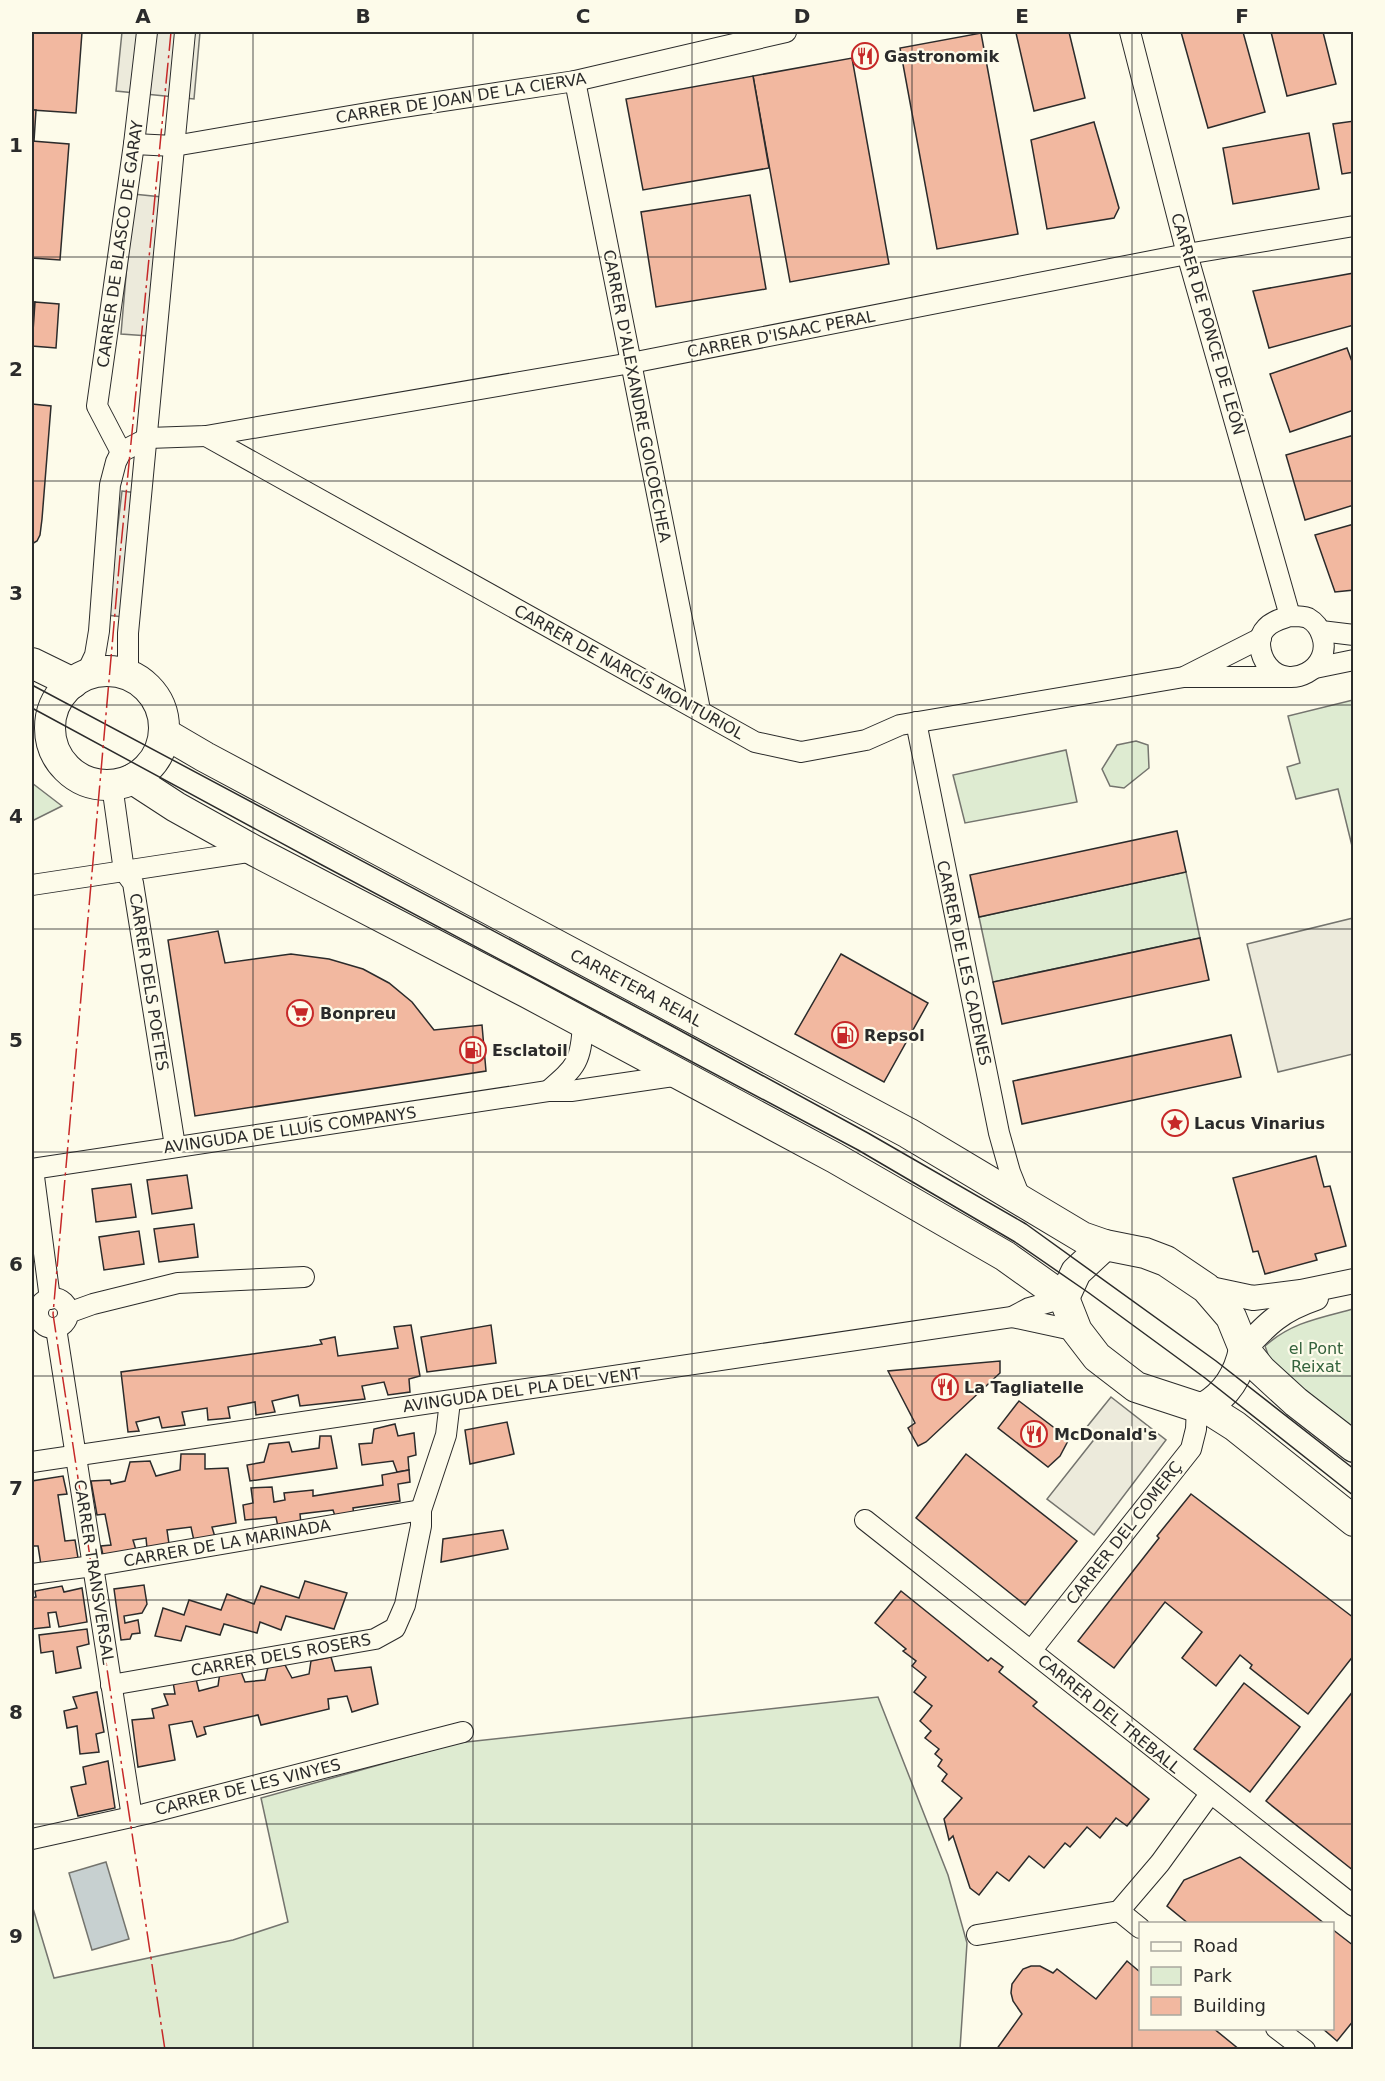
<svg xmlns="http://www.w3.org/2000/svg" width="1385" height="2081" viewBox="0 0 1385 2081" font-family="'DejaVu Sans',sans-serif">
<rect width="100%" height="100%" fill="#fdfbea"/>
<!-- green -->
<g fill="#deebd1" stroke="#74746e" stroke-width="1.5">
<polygon points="1353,700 1354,700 1353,850 1338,789 1296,799 1287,767 1300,763 1288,716"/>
<polygon points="1136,741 1148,745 1149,768 1124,788 1110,786 1102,769 1117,745"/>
<polygon points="1066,750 1077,802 965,823 953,775"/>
<polygon points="32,783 62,806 32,821"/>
<polygon points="1186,872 1200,938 993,982 979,917"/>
<path d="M1353 1309V1430L1272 1366 1265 1346C1292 1322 1320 1318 1353 1309Z"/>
<polygon points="878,1697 948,1875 967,1943 960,2049 32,2049 32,1905 54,1978 233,1940 288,1922 261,1798 457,1743"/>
</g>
<!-- parking -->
<g fill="#eceadb" stroke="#74746e" stroke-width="1.5">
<polygon points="122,32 200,32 194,99 116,91"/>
<polygon points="133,194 162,197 149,336 121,334"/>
<polygon points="122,491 137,493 123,617 107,615"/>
<polygon points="1353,918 1353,1054 1278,1072 1247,944"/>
<polygon points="1111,1397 1166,1440 1094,1535 1047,1499 1096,1437 1086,1428"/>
</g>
<!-- water -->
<polygon fill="#c7d0d0" stroke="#74746e" stroke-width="1.5" points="106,1862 129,1939 92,1950 69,1873"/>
<!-- building -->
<g fill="#f2b8a0" stroke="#2b2b2b" stroke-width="1.5">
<polygon points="32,32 82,32 76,113 32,110"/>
<polygon points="1024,32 1069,32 1085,98 1034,111 1016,33"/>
<polygon points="1181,32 1243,32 1265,112 1208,128"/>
<polygon points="1271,32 1323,32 1336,84 1287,96"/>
<polygon points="981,33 1018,234 937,249 900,48"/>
<polygon points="852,58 889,264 790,282 753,76"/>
<polygon points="753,76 769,168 643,190 626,99"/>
<polygon points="32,110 36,110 34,141 32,141"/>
<polygon points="1354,121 1354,172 1342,174 1333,124"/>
<polygon points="1094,122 1119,208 1114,218 1047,229 1031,140"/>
<polygon points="1309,133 1319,189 1233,204 1223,148"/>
<polygon points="32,141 69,144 60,260 32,258"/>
<polygon points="750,195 766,289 656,307 641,212"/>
<polygon points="1354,273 1354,325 1269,348 1253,291"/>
<polygon points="32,302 35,302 32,344"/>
<polygon points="35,302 59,304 56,348 32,346"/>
<polygon points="1347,348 1354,367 1354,410 1290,432 1270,374"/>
<polygon points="32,404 51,406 42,519 40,535 37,541 32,544"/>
<polygon points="1354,435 1354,505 1305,520 1286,455"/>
<polygon points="1354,524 1354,590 1335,592 1315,535"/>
<polygon points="1177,831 1186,872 979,917 970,875"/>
<polygon points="218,931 225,963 291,954 329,959 363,969 389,983 412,1002 434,1030 482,1025 486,1071 195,1116 168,940"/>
<polygon points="1200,938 1209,980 1002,1024 993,982"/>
<polygon points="841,954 928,1003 884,1082 795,1034"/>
<polygon points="1231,1035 1241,1077 1022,1124 1013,1081"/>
<polygon points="1316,1156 1324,1187 1330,1186 1346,1246 1315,1254 1317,1260 1265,1274 1258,1251 1253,1252 1233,1178"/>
<polygon points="187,1175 192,1208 152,1214 147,1180"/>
<polygon points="131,1184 136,1217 96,1222 92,1189"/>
<polygon points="194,1224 198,1257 159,1262 154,1229"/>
<polygon points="139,1231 144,1264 104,1270 99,1237"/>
<polygon points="411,1325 420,1376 409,1379 410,1392 388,1395 384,1382 362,1386 365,1399 300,1406 298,1395 272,1401 275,1412 256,1415 255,1402 228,1407 230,1418 208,1420 207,1408 182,1412 185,1425 162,1428 159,1417 136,1422 139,1431 128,1432 121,1372 310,1346 322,1344 320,1340 335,1337 338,1356 398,1348 394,1327"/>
<polygon points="491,1325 496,1363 427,1372 421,1337"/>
<polygon points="1000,1361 1000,1373 926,1442 918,1446 908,1428 915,1423 888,1371"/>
<polygon points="1019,1401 1069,1439 1060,1456 1048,1467 998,1428"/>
<polygon points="507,1422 514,1454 470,1464 465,1430"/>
<polygon points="395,1424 398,1436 414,1433 416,1455 408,1457 409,1470 397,1472 393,1461 362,1465 359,1444 372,1443 374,1429"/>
<polygon points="320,1436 331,1436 337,1468 250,1481 247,1465 264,1462 269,1444 289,1442 292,1452 319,1448"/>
<polygon points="181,1454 205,1454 205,1469 228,1468 236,1523 212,1527 215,1537 194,1541 191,1527 167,1530 169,1544 147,1548 146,1538 133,1540 136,1550 103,1555 101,1546 111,1545 105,1514 97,1515 91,1481 110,1480 111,1484 125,1481 130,1462 150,1461 156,1476 180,1470"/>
<polygon points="966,1454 1077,1541 1025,1605 916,1518"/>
<polygon points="409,1470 410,1482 398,1484 400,1501 353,1508 354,1516 336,1519 333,1510 300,1514 301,1524 278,1527 276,1517 245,1520 243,1505 253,1503 251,1488 272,1487 274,1502 285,1500 284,1493 313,1490 313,1496 383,1485 382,1475"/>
<polygon points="63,1476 67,1494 58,1495 65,1541 75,1540 78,1558 41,1565 38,1546 32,1546 32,1481"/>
<polygon points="1191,1494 1354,1618 1354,1655 1308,1714 1250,1668 1252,1665 1240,1655 1216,1686 1182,1658 1202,1632 1165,1602 1114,1668 1078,1641 1159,1538 1157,1536"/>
<polygon points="503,1530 508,1549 441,1562 443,1539"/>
<polygon points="305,1581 347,1593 334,1629 286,1616 281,1630 260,1622 257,1633 224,1624 220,1635 186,1626 181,1641 155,1636 163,1608 184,1615 189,1600 221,1610 227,1594 254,1604 261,1586 299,1598"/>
<polygon points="144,1585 147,1604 142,1613 124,1616 125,1623 138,1620 140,1633 132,1634 130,1639 121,1640 114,1589"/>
<polygon points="62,1586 64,1592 82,1588 87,1622 59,1627 56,1612 48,1613 50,1627 32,1629 32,1598 36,1597 35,1591"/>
<polygon points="901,1591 988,1661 991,1658 1003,1667 999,1672 1037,1702 1033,1706 1149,1799 1127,1826 1116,1818 1100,1838 1087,1827 1070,1847 1065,1843 1044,1868 1029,1856 1009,1881 997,1872 979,1895 970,1888 953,1836 949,1840 944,1819 962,1798 942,1781 947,1774 938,1766 942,1760 935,1754 939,1749 925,1738 931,1731 920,1721 932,1706 914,1692 926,1677 912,1666 916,1661 903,1651 906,1649 875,1623"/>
<polygon points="87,1629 89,1644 77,1647 81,1668 56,1673 53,1651 41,1653 39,1635"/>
<polygon points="331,1657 335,1671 371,1667 378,1704 352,1712 347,1696 328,1699 329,1709 261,1725 258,1715 204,1727 206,1734 197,1737 192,1721 169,1725 175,1760 138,1767 132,1720 154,1718 152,1709 168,1705 164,1694 175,1694 173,1682 196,1679 199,1691 218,1686 220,1672 240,1669 245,1682 265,1680 268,1667 285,1665 292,1678 309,1674 311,1661"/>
<polygon points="1244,1683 1300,1727 1250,1792 1194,1749"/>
<polygon points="1354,1690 1354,1871 1266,1801"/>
<polygon points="97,1692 104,1732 96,1734 99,1752 80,1754 77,1726 67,1728 64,1711 77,1708 73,1697"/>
<polygon points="108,1761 115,1808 78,1816 71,1787 86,1784 83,1767"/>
<polygon points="1240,1857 1325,1924 1189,1924 1167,1906 1184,1880"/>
<polygon points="1332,1929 1354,1946 1354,2020 1337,2041 1322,2028 1332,2028"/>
<polygon points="1127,1961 1140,1972 1140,2028 1213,2028 1240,2050 996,2050 1022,2014 1013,2001 1011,1993 1012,1984 1023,1969 1031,1966 1040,1966 1053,1973 1057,1969 1096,1999"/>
</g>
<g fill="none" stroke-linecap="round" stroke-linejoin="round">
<defs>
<g id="minor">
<polyline points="1130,32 1187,254 1290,616"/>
<polyline points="575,81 700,710"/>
<polyline points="134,144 174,146 391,109 575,81 786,32"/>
<polyline points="206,436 755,742 801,752 866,740 900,725 1184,677 1289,677"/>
<polyline points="121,452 97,406 134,144 147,32"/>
<path d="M1290 616C1296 616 1303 616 1308 618 1315 622 1320 629 1322 636 1333 668 1289 692 1268 666 1260 656 1256 638 1266 628 1272 621 1282 619 1290 616Z"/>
<polyline points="1321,631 1354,635"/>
<polyline points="1315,668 1354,660"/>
<polyline points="128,675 128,633 185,32"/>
<polyline points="85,676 95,655 99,631 110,485 116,462 121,452 148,438 206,436 631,363 1187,254 1354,226"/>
<polyline points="1186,676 1261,638"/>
<polyline points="916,722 999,1133 1010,1172 1022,1202"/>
<polyline points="112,785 124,871 133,883 175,1146"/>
<polyline points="32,885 255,851"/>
<path d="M548 1091C577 1066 581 1062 583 1023"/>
<polyline points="32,1169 548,1091 571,1091 680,1075"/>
<polyline points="33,1169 50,1299"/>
<circle cx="53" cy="1313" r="15"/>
<polyline points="68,1313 93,1304 178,1283 304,1277"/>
<polyline points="1012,1317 1077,1331"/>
<polyline points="56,1328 132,1817"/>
<polyline points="32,1462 1012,1317 1029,1308 1064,1298"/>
<polyline points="865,1520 1354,1906"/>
<polyline points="32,1574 93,1566 421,1510"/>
<polyline points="1031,1651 1191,1449 1196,1429 1197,1407"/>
<polyline points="111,1685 375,1639 395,1628 405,1605 421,1526 421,1510 446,1435 450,1401"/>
<polyline points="32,1839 145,1814 463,1732"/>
<polyline points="1119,1911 1160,1863 1210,1794"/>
<polyline points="977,1935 1119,1911 1140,1928"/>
<polyline points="1276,2028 1305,2050"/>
</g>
<g id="tertiary">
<polyline points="1206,1288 1253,1298 1301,1292 1354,1281"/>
<path d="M1244 1349C1268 1323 1281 1310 1316 1298"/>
</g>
<g id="primary">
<polyline points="32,663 73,683"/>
<circle cx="107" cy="728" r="57"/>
<polyline points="164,733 205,757 908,1133 1082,1237 1105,1245 1145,1253 1166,1261 1206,1288 1231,1317 1244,1349 1261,1370 1296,1402 1354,1447"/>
<polyline points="133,779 176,807 255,851 528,993 835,1158 1005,1256 1064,1298 1077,1331 1097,1357 1136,1387 1197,1407 1205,1407 1235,1426 1354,1521"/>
<polyline points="1064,1298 1076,1272 1105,1245"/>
<path d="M1205 1407C1227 1394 1239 1375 1244 1349"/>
</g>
</defs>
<!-- minor casing -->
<use href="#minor" stroke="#2b2b2b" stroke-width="22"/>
<!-- tertiary casing -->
<use href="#tertiary" stroke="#2b2b2b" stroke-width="26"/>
<!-- primary casing -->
<use href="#primary" stroke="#2b2b2b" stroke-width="32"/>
<!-- minor -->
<use href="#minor" stroke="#fdfbea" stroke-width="20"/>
<!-- tertiary -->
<use href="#tertiary" stroke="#fdfbea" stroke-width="24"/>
<!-- primary -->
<use href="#primary" stroke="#fdfbea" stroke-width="30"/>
<!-- tram -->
<g stroke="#2b2b2b" stroke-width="1.5">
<polyline points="32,685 670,1025 868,1133 1026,1224 1216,1361 1354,1469"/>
<polyline points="32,708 320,864 858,1150 1015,1242 1089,1293 1205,1378 1354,1496"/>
</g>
<!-- power -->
<polyline stroke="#c62828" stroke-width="1.5" stroke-dasharray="21 4.5 3 4.5" stroke-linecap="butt" points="165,2050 53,1314 120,556 171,32"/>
</g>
<!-- grid -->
<path fill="none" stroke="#2b2b2b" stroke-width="1.5" stroke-opacity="0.55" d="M253 32V2050M473 32V2050M692 32V2050M912 32V2050M1132 32V2050M32 257H1354M32 481H1354M32 705H1354M32 929H1354M32 1152H1354M32 1376H1354M32 1600H1354M32 1824H1354"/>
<!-- icons -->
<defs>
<symbol id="restaurant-ring" viewBox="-11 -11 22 22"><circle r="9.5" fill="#fdfbea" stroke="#c62828" stroke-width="1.5"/><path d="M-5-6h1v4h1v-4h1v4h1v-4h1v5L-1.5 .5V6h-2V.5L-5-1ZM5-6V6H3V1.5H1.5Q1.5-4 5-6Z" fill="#c62828"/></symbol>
<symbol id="supermarket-ring" viewBox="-11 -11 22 22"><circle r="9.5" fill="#fdfbea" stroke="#c62828" stroke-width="1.5"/><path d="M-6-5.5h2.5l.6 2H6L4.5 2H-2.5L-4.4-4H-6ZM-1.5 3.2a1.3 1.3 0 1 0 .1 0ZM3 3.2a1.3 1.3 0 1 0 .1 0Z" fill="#c62828"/></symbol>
<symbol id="fuel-ring" viewBox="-11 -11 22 22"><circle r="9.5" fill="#fdfbea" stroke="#c62828" stroke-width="1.5"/><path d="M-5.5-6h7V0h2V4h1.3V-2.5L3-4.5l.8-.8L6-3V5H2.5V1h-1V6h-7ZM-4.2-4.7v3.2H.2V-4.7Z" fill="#c62828"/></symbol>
<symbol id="sight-ring" viewBox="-11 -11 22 22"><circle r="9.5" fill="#fdfbea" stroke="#c62828" stroke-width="1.5"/><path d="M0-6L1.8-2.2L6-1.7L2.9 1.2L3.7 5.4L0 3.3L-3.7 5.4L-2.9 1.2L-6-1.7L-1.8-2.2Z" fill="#c62828"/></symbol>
</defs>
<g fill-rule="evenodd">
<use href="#restaurant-ring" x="850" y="41" width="30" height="30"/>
<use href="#supermarket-ring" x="285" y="998" width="30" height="30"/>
<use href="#fuel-ring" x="830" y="1020" width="30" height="30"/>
<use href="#fuel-ring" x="458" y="1035" width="30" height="30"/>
<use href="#sight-ring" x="1160" y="1108" width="30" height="30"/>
<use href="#restaurant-ring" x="930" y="1372" width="30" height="30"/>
<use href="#restaurant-ring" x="1019" y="1419" width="30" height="30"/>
</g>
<g text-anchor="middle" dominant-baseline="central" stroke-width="4.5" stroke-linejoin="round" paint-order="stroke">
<!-- poi labels -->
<g font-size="16" font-weight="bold" fill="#2b2b2b" stroke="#fdfbea" text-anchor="start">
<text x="884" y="56">Gastronomik</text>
<text x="320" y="1013">Bonpreu</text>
<text x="864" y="1035">Repsol</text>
<text x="492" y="1050">Esclatoil</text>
<text x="1194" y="1123">Lacus Vinarius</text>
<text x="964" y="1387">La Tagliatelle</text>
<text x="1054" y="1434">McDonald's</text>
</g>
<!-- street labels -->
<g font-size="16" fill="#2b2b2b" stroke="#fdfbea">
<text transform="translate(461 98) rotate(-9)">CARRER DE JOAN DE LA CIERVA</text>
<text transform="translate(120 244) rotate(-82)">CARRER DE BLASCO DE GARAY</text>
<text transform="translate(1208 324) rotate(74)">CARRER DE PONCE DE LEÓN</text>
<text transform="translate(781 334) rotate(-11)">CARRER D'ISAAC PERAL</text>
<text transform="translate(637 396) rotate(79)">CARRER D'ALEXANDRE GOICOECHEA</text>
<text transform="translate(629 672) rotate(29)">CARRER DE NARCÍS MONTURIOL</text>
<text transform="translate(964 963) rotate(78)">CARRER DE LES CADENES</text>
<text transform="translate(149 982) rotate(81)">CARRER DELS POETES</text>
<text transform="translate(636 988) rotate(28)">CARRETERA REIAL</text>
<text transform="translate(290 1130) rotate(-8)">AVINGUDA DE LLUÍS COMPANYS</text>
<text transform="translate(522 1390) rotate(-8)">AVINGUDA DEL PLA DEL VENT</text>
<text transform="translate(1124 1533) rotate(-52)">CARRER DEL COMERÇ</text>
<text transform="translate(227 1543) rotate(-10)">CARRER DE LA MARINADA</text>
<text transform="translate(94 1572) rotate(81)">CARRER TRANSVERSAL</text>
<text transform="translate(281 1655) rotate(-10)">CARRER DELS ROSERS</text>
<text transform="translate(1109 1714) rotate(39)">CARRER DEL TREBALL</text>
<text transform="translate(248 1787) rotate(-14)">CARRER DE LES VINYES</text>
</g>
<!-- park labels -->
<g font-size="16" fill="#34623c" stroke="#fdfbea">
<text x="1316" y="1348">el Pont<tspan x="1316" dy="18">Reixat</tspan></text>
</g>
</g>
<!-- border -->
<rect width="1385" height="2081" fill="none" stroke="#fdfbea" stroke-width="66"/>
<!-- legend -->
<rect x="1139" y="1922" width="195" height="108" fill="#fdfbea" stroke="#a9a89e" stroke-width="1.5"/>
<rect x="1151" y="1942" width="30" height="9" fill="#fdfbea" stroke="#a9a89e" stroke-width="1.5"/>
<text x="1193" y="1952" font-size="18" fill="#2b2b2b">Road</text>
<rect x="1151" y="1967" width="30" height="18" fill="#deebd1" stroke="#a9a89e" stroke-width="1.5"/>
<text x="1193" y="1982" font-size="18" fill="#2b2b2b">Park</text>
<rect x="1151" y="1997" width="30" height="18" fill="#f2b8a0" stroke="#a9a89e" stroke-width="1.5"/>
<text x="1193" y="2012" font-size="18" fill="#2b2b2b">Building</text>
<rect x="33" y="33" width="1319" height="2015" fill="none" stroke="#2b2b2b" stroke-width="2"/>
<g font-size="20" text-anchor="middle" font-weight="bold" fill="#2b2b2b">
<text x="143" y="23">A</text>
<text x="363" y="23">B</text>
<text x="583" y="23">C</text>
<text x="802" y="23">D</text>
<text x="1022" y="23">E</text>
<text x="1242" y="23">F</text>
<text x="16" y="152">1</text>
<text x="16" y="376">2</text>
<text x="16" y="600">3</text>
<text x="16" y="823">4</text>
<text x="16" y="1047">5</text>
<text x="16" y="1271">6</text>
<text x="16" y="1495">7</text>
<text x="16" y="1719">8</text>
<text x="16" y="1943">9</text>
</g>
</svg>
